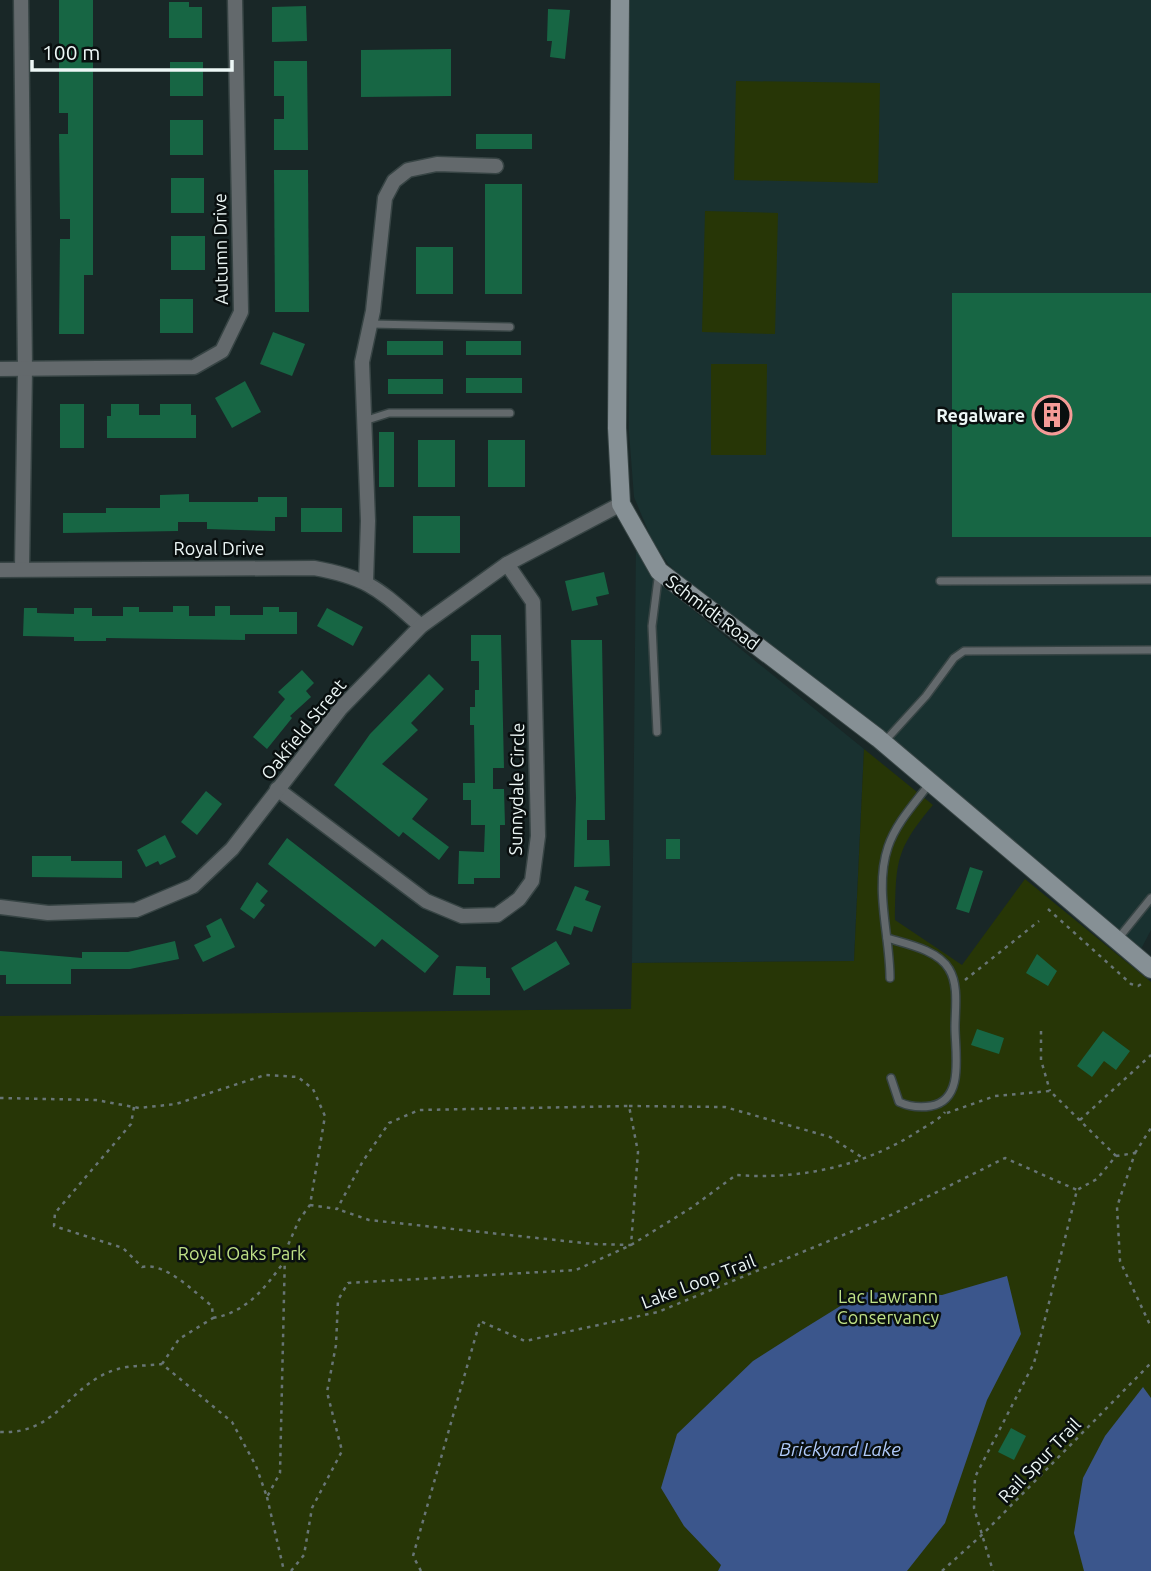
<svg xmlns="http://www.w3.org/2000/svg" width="1151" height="1571" viewBox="0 0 1151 1571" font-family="Ubuntu,sans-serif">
<rect width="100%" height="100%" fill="#192727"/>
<!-- built -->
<g fill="#193130">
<polygon points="628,0 1151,0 1151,930 1141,949 711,605 668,564 652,540 634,497 629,432"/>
<polygon points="636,543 670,589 700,616 864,749 854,961 632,963"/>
</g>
<!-- green -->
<g fill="#273606">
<polygon points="736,81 880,83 878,183 734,180"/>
<polygon points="705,211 778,213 775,334 702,332"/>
<polygon points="711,364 767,364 766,455 711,455"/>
<path d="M864 749 933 805C895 850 896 862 895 920L962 965 1025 879 1151 982V1571H0V1016L631 1009 632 963 854 961Z"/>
</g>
<!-- water -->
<g fill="#3b568c">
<polygon points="1007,1276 1021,1334 987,1400 945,1523 907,1571 718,1571 721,1565 684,1526 661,1488 677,1434 753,1361 800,1331 863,1292 942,1295"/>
<polygon points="1143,1387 1151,1398 1151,1571 1084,1571 1074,1533 1083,1478 1105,1436"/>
</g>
<!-- building -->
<g fill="#176644">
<polygon points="59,0 93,0 93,275 84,275 84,334 59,334 60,239 70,239 70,219 60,219 59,134 68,134 68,113 59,113"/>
<polygon points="169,2 189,2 189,7 202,7 202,38 169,38"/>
<polygon points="306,6 307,41 272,42 272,7"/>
<polygon points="548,9 570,10 565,59 550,57 552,41 547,41"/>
<polygon points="451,49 451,96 361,97 361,50"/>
<polygon points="274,61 307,61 308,150 274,150 274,119 284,119 284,96 274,96"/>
<rect x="170" y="62" width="33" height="34"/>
<rect x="170" y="120" width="33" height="35"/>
<rect x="476" y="134" width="56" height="15"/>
<polygon points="274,170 308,170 309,312 275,312"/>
<rect x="171" y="178" width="33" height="35"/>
<rect x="485" y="184" width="37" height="110"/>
<rect x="171" y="236" width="34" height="34"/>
<rect x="416" y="247" width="37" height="47"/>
<rect x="952" y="293" width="199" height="244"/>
<rect x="160" y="299" width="33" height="34"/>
<polygon points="273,332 305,344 292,376 260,364"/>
<rect x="387" y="341" width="56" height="14"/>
<rect x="466" y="341" width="55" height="14"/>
<rect x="466" y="378" width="56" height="15"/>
<rect x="388" y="379" width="55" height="15"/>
<polygon points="245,381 261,412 232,428 215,398"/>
<rect x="60" y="404" width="24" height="44"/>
<polygon points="111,404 139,404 139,415 160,415 160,404 191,404 191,415 196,415 196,438 107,438 107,416 111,416"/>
<rect x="379" y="432" width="15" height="55"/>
<rect x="418" y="440" width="37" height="47"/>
<rect x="488" y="440" width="37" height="47"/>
<polygon points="189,494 189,502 258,502 258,497 287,497 287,517 275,517 275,531 207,529 207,522 178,522 178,531 63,533 63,513 106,513 106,508 160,508 160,495"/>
<rect x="301" y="508" width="41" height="24"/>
<rect x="413" y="516" width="47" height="37"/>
<polygon points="604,572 609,594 596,597 598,605 572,611 565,581"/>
<polygon points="173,606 189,606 189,616 215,616 215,606 230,606 230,615 263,615 263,607 279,607 279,612 297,612 297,634 245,634 245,640 106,638 106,641 74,641 74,637 23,636 24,608 37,608 37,613 74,614 74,608 92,608 92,616 123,616 123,607 139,607 139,612 173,612"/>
<polygon points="327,608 363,627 353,646 317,626"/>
<polygon points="471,635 501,635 504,768 493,768 493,789 504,789 505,825 500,825 500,878 474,878 474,884 458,884 459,851 484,852 485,825 471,825 471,800 463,800 463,783 475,783 474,725 470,725 470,707 475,707 475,690 479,690 479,661 471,661"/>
<polygon points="571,640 602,640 605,820 587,820 587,840 609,840 610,866 574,867 576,798"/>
<polygon points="302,670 314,683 306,691 311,697 290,716 292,718 267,749 253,737 285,699 278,692"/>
<polygon points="429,674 444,689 411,723 418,730 382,764 428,799 412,819 449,847 439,860 403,832 399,837 334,785 370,734"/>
<polygon points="206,791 222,804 197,835 181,822"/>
<polygon points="165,835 176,857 160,865 158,861 146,867 137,850"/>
<polygon points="287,838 439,956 425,973 382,939 375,947 268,864"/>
<rect x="666" y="839" width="14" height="20"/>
<polygon points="32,856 71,856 71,861 122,861 122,878 32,877"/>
<polygon points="970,867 983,871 969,913 956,909"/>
<polygon points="257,882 268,891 260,901 265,905 254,919 240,909"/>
<polygon points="575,886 589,891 585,900 601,906 592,932 574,926 571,935 556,930"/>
<polygon points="221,918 235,947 203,962 194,945 211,937 206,926"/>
<polygon points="175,941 179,959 130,969 71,969 71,984 6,984 6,975 0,975 0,951 82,958 82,952 128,952"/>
<polygon points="556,941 570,964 524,991 511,968"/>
<polygon points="1037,954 1057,971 1048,986 1026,973"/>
<polygon points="456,966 486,967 486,978 490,978 490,995 453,995"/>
<polygon points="977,1029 1004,1038 999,1054 971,1045"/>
<polygon points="1103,1031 1130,1051 1116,1070 1104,1061 1092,1077 1077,1066"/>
<polygon points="1011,1428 1026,1436 1014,1460 998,1452"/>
</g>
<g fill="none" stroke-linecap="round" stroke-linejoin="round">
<defs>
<g id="lane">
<polyline points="371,324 510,327"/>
<polyline points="364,421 389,413 510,413"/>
<polyline points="940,581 1151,580"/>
<polyline points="657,732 652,626 659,571"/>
<polyline points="885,741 926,696 954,658 964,651 1151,650"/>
<path d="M887 938C907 944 938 950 949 969 959 985 955 1009 955 1027 955 1053 965 1100 931 1106 919 1108 910 1107 899 1102L891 1078"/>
<polyline points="1117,940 1151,898"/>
<path d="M890 978C890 936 874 888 888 847 896 823 915 803 930 783"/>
</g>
<g id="street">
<polyline points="21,0 25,369 22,568"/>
<polyline points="0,369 194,367 222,351 241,312 235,0"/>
<path d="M0 570 314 568C370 578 379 590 421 626"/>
<polyline points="366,581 368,521 362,362 373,311 385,198 394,181 408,170 437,164 496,166"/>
<polyline points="277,789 426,901 462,916 497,915 519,899 532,881 538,836 533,602 507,564"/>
<polyline points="0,907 48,913 136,910 193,886 232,849 341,708 421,626 507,564 621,504"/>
</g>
<polyline id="secondary" points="620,0 617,428 621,504 659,571 878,738 1151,969"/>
</defs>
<!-- lane casing -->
<use href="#lane" stroke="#374444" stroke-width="10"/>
<!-- street casing -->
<use href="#street" stroke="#374444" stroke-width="17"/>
<!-- secondary casing -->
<use href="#secondary" stroke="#374444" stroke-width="20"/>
<!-- path -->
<g stroke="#687575" stroke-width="2.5" stroke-dasharray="3.5 5" stroke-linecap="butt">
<polyline points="1048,909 1131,984 1138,986 1143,983"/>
<polyline points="965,980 1039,921"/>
<polyline points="1041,1031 1041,1060 1050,1091"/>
<path d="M0 1098 96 1100 139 1108 176 1104 265 1075 298 1077 313 1089 325 1116 310 1205 299 1220 285 1252 280 1473 267 1497 256 1466 232 1422 162 1364C148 1366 131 1365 118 1369 68 1383 59 1435 0 1432"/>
<polyline points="629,1106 725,1107 830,1137 863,1158"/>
<path d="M134 1107 131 1124 55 1213 54 1226 123 1248 142 1267C166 1262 194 1292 212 1306L213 1318 179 1339 162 1364"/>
<polyline points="947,1113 995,1096 1050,1091 1116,1156 1097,1179 1077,1190 1034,1363 975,1477 974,1508 993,1571"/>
<polyline points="1080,1120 1151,1055"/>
<polyline points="1135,1153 1151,1128"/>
<polyline points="1116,1156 1135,1153 1117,1207 1120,1261 1151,1327"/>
<polyline points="310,1205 337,1209 363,1161 389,1123 419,1110 629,1106 638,1152 631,1245 593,1244 369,1220 337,1209"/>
<path d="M213 1318C247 1312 264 1289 284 1262"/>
<polyline points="267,1497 284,1571"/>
<path d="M291 1571 304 1555 312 1508 342 1451 327 1392 336 1345 338 1300 348 1283 576 1270 631 1245 691 1208 736 1175C800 1180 866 1166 920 1130 928 1125 940 1119 945 1112"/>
<polyline points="421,1571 413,1556 480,1321 525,1341 658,1312 889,1216 1005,1158 1077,1190"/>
<polyline points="942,1571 984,1533 1151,1363"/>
</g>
<!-- lane -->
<use href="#lane" stroke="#63696c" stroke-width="7"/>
<!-- street -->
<use href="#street" stroke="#63696c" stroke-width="14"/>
<!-- secondary -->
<use href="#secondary" stroke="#869095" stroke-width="18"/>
</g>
<!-- icons -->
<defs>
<symbol id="building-ring" viewBox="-11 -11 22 22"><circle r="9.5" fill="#090f0f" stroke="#f59b97" stroke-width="1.5"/><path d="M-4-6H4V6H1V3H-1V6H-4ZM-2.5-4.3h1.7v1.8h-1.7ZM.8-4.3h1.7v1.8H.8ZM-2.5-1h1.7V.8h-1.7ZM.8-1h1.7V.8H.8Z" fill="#f59b97"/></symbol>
</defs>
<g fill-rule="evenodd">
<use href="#building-ring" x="1030" y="393" width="44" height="44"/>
</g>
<g text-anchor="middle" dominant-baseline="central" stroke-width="5" stroke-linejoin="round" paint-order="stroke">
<!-- street labels -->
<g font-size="18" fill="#edf7f6" stroke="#090f0f">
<text transform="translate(220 249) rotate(-91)">Autumn Drive</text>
<text x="219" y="548">Royal Drive</text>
<text transform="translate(713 612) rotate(37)">Schmidt Road</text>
<text transform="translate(303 729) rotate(-51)">Oakfield Street</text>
<text transform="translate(516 789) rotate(-89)">Sunnydale Circle</text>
<text transform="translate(698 1281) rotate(-21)">Lake Loop Trail</text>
<text transform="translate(1039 1460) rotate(-46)">Rail Spur Trail</text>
</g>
<!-- poi labels -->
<g font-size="18" font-weight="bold" fill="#edf7f6" stroke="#090f0f" text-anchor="end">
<text x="1025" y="415">Regalware</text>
</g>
<!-- park labels -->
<g font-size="18" fill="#c0e287" stroke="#090f0f">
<text x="242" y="1253">Royal Oaks Park</text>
<text x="888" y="1296">Lac Lawrann<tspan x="888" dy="21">Conservancy</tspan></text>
</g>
<!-- water labels -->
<g font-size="19" font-style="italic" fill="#b1cbfb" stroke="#090f0f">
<text x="840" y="1449">Brickyard Lake</text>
</g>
</g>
<!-- scale -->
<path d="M32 60v10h200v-10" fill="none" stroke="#edf7f6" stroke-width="3.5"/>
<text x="42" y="60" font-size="21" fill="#edf7f6" stroke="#090f0f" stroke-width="5" paint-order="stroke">100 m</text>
</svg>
